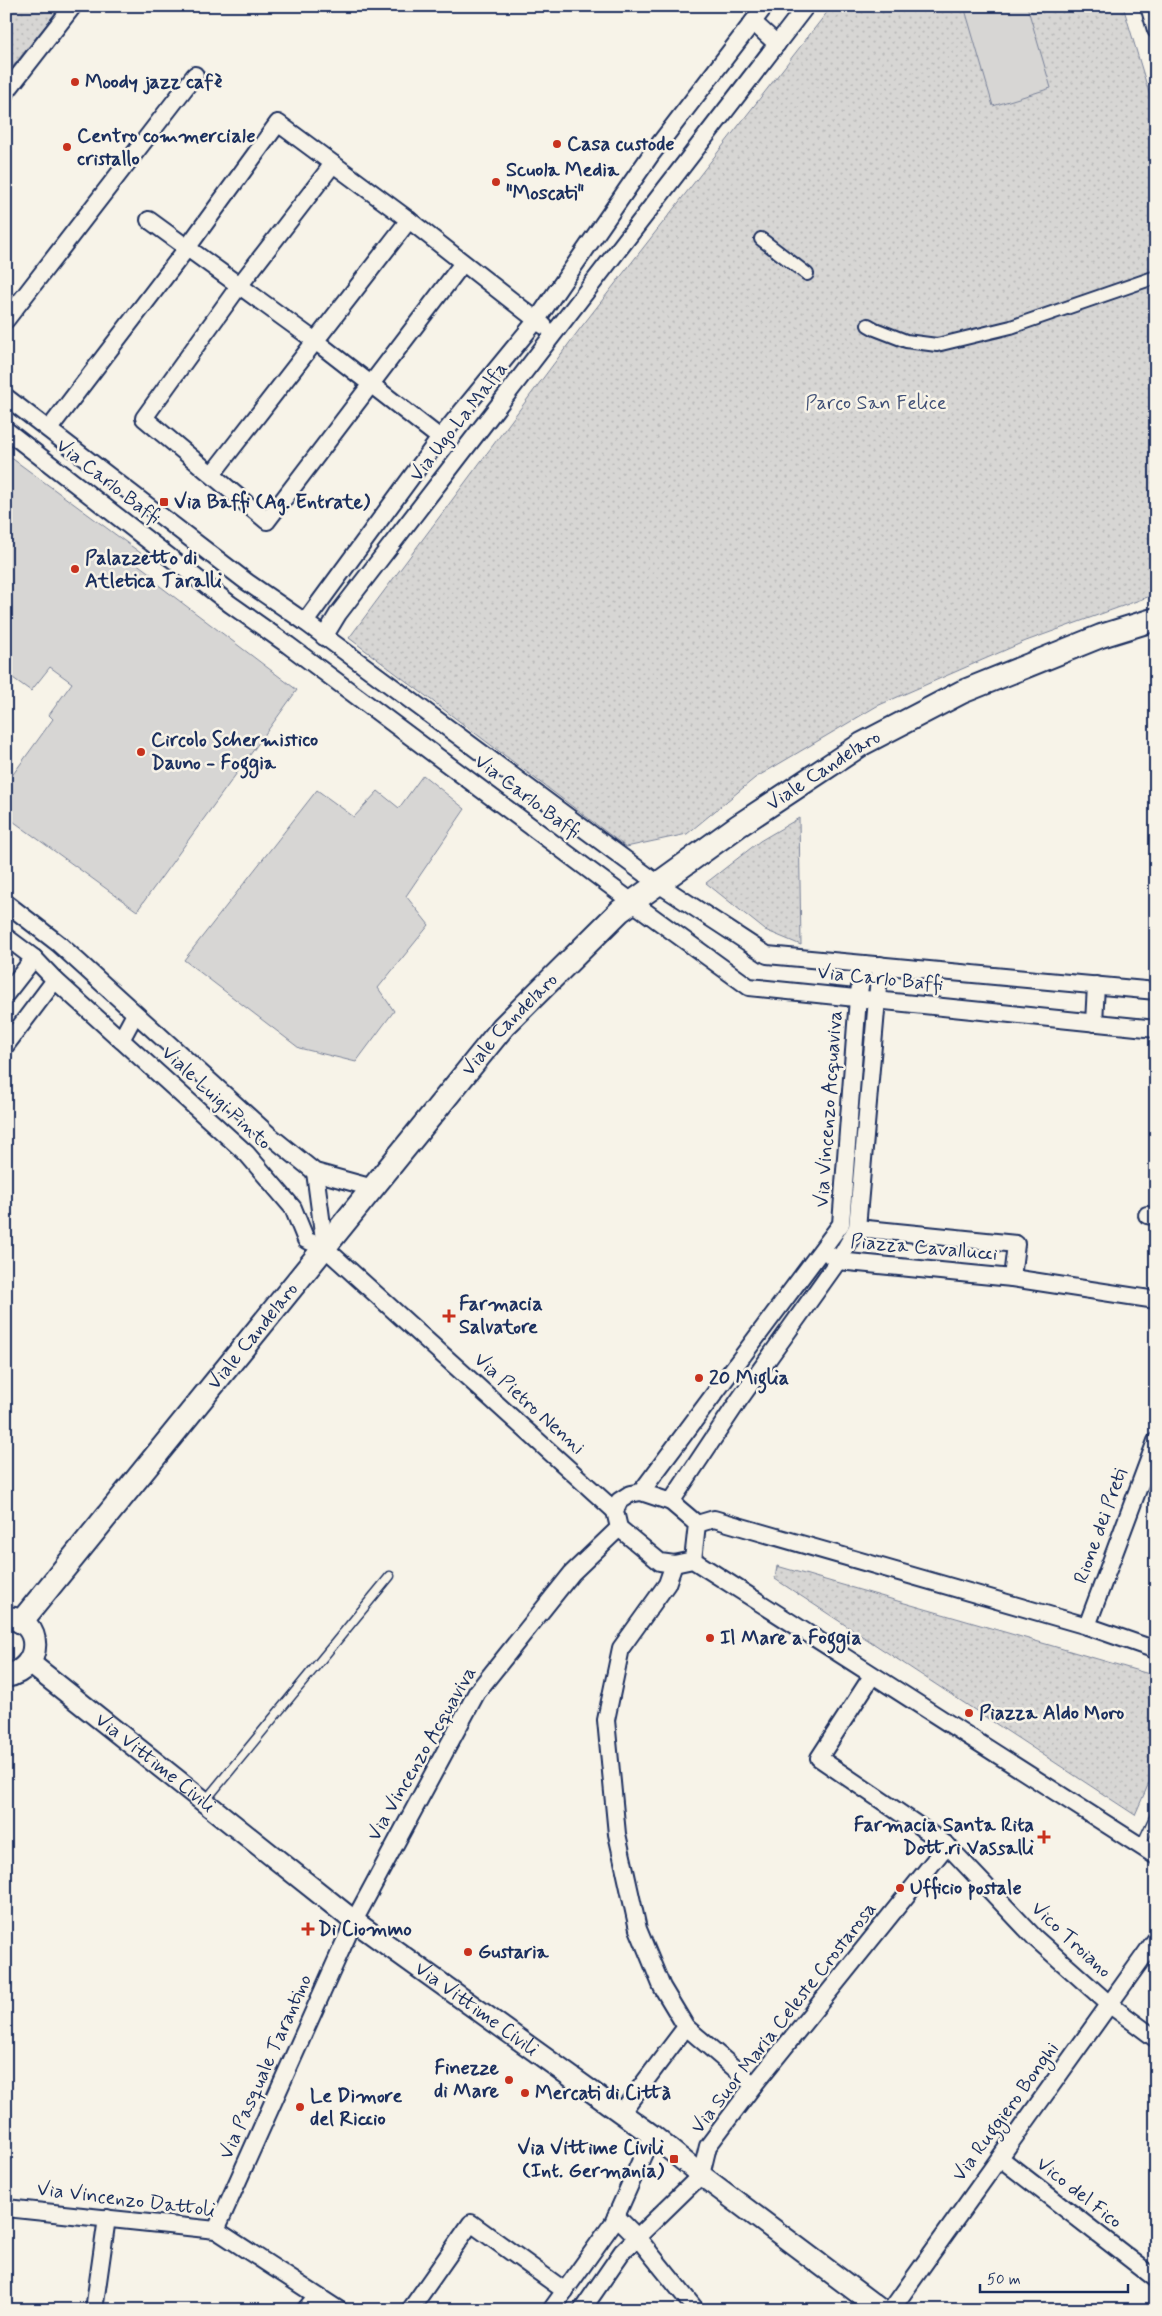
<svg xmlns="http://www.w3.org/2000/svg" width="1162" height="2316" viewBox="0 0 1162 2316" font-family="Mynerve,sans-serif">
<defs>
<pattern id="green-dots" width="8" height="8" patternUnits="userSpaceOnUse" patternTransform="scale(1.25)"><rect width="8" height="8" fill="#d7d6d4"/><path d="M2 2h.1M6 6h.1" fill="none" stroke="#b8b8b8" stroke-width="1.8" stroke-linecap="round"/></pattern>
</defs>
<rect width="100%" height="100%" fill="#f7f3e8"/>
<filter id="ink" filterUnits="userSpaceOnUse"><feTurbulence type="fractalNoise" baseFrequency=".02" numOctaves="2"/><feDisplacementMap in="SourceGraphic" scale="10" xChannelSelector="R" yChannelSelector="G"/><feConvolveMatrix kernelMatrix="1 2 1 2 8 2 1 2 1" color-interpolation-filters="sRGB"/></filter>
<g filter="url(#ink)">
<!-- green -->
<g fill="url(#green-dots)" stroke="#798299">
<polygon points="6,6 61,6 6,75"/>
<polygon points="832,6 1123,6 1156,116 1156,594 1026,641 877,706 755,778 687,834 626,847 349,638 579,330"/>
<polygon points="799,818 801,945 765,930 706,883 760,841"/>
<polygon points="777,1566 1156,1676 1156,1767 1135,1815 775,1579"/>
</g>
<!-- pitch -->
<g fill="#d7d6d4" stroke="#798299">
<polygon points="964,6 1027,6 1051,88 993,106"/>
<polygon points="6,454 142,554 136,563 151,574 148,577 297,690 137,911 6,816 6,784 53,719 49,715 72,683 50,667 31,691 6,673"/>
<polygon points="423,775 465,809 406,896 429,925 378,988 394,1011 356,1062 299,1048 184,960 317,790 354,817 378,791 399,808"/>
</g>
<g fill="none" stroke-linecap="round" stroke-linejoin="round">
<defs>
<g id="service">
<polyline points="205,1801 390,1576"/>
<polyline points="1141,1845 1156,1813"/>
</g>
<g id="pedestrian">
<polyline points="761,239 807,274"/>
<polyline points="868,325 875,329 906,341 937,345 1011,327 1156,277"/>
</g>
<g id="minor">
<polyline points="1149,6 1156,30"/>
<polyline points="753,22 777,44"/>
<polyline points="6,92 73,6"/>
<polyline points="333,164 239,286 144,418 267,521 463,263"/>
<polyline points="149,220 314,340 440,438"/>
<polyline points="6,320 195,75"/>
<polyline points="6,397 247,582 305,622 657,883 767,955 1156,991"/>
<polyline points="49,429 187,248 278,123 409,220 544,326"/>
<polyline points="6,430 230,604 288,645 632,902 749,987 1156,1029"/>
<polyline points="213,473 409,220"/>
<polyline points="305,622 440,438 536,321 650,156 765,6"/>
<polyline points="324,637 338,614 806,6"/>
<polyline points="6,903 59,944 268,1134 315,1172 373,1188"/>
<polyline points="6,937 34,958 55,980 247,1154 293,1208 306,1240 325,1248 615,1511"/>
<polyline points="6,994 34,958"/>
<polyline points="1094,1023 1096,985"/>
<polyline points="121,1040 135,1014"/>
<polyline points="6,1045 55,980"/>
<polyline points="315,1172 325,1248"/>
<polyline points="1147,1215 1156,1217"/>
<polyline points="830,1255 838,1261 1012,1278 1016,1244 857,1228"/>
<polyline points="1012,1278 1156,1300"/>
<polyline points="641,1492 841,1224 858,998 864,964"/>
<polyline points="671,1502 739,1400 838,1261 857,1228 880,965"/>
<polyline points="697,1524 714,1519 1087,1626 1156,1650"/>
<polyline points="693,1560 697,1524 671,1502 641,1492 630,1494 619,1501 615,1511 619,1528 660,1562 674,1564 693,1560 1156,1856"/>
<polyline points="1087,1626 1156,1441"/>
<polyline points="872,1676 819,1758 947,1845 1035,1938 1109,2004 1156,2039"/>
<polyline points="686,2027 754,2085"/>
<polyline points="621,2113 686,2027 662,1987 638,1929 617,1834 606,1720 621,1648 667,1584 674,1564"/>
<polyline points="1000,2158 1156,2279"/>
<polyline points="6,2208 216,2230 339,2310"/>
<polyline points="616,2216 637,2237 696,2310"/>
<polyline points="216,2230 354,1921 477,1692 572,1573 619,1528"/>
<polyline points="94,2310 107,2218"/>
<polyline points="305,2310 316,2297"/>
<polyline points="410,2310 471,2223 565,2291"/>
<polyline points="551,2310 613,2223 652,2135"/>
<polyline points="582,2310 622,2252 701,2175 708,2146 754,2085 947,1845"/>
<polyline points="891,2310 1156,1939"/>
</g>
<g id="tertiary">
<path id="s1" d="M30 1663 354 1921 652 2135 701 2175 881 2310"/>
</g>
<g id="secondary">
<path id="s2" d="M21 1622 503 1027 620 911 738 826 862 744 962 692 1101 636 1156 619"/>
<path d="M6 1676C44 1669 43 1619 7 1618"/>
</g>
</defs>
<!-- service casing -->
<use href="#service" stroke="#1b2f5e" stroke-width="11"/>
<!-- pedestrian casing -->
<use href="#pedestrian" stroke="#1b2f5e" stroke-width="16"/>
<!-- minor casing -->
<use href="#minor" stroke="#1b2f5e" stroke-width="20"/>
<!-- tertiary casing -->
<use href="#tertiary" stroke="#1b2f5e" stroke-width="24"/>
<!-- secondary casing -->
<use href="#secondary" stroke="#1b2f5e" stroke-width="26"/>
<!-- service -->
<use href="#service" stroke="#f7f3e8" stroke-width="8"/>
<!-- pedestrian -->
<use href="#pedestrian" stroke="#f7f3e8" stroke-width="12"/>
<!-- minor -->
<use href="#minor" stroke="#f7f3e8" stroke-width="16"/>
<!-- tertiary -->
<use href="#tertiary" stroke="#f7f3e8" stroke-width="20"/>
<!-- secondary -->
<use href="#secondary" stroke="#f7f3e8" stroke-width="22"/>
</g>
</g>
<!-- markers -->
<g fill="#c8321e" stroke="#f7f3e8" stroke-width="2">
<circle cx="75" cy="82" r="5"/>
<circle cx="557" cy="144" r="5"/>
<circle cx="67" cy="147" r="5"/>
<circle cx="496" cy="182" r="5"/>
<rect x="159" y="497" width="10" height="10" rx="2.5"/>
<circle cx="75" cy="569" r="5"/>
<circle cx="141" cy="752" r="5"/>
<path d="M446.5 1308.5h5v5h5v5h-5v5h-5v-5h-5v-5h5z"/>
<circle cx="699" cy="1378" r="5"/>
<circle cx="710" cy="1638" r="5"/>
<circle cx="969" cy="1713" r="5"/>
<path d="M1041.5 1829.5h5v5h5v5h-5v5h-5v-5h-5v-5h5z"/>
<circle cx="900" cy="1888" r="5"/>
<path d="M305.5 1921.5h5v5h5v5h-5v5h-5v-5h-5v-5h5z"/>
<circle cx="468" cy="1952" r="5"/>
<circle cx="509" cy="2080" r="5"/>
<circle cx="525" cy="2093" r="5"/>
<circle cx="300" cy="2107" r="5"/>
<rect x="669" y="2154" width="10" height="10" rx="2.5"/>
</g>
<g text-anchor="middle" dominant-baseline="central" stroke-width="5" stroke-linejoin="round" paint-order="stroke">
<!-- poi labels -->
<g font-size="20" font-weight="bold" fill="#1b2f5e" stroke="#f7f3e8" text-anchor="start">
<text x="85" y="82">Moody jazz cafè</text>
<text x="77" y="136">Centro commerciale<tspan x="77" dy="23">cristallo</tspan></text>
<text x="567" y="144">Casa custode</text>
<text x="506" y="170">Scuola Media<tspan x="506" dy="23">"Moscati"</tspan></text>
<text x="174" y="502">Via Baffi (Ag. Entrate)</text>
<text x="85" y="558">Palazzetto di<tspan x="85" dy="23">Atletica Taralli</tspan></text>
<text x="151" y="740">Circolo Schermistico<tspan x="151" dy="23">Dauno - Foggia</tspan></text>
<text x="459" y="1304">Farmacia<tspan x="459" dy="23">Salvatore</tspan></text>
<text x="709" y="1378">20 Miglia</text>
<text x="720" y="1638">Il Mare a Foggia</text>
<text x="979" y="1713">Piazza Aldo Moro</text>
<text x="1034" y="1825" text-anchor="end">Farmacia Santa Rita<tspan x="1034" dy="23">Dott.ri Vassalli</tspan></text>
<text x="910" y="1888">Ufficio postale</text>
<text x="318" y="1929">Di Ciommo</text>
<text x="478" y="1952">Gustaria</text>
<text x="499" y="2068" text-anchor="end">Finezze<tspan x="499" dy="23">di Mare</tspan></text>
<text x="535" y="2093">Mercati di Città</text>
<text x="310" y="2096">Le Dimore<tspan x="310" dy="23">del Riccio</tspan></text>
<text x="664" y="2148" text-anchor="end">Via Vittime Civili<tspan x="664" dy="23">(Int. Germania)</tspan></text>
</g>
<!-- park labels -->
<g font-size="20" fill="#415076" stroke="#f7f3e8">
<text x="876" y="403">Parco San Felice</text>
</g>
<!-- street labels -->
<g font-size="20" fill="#1b2f5e" stroke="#f7f3e8">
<text transform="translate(459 422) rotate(-52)">Via Ugo La Malfa</text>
<text transform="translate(108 482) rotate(38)">Via Carlo Baffi</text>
<text stroke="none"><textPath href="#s2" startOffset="1178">Viale Candelaro</textPath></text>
<text transform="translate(527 797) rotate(37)">Via Carlo Baffi</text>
<text transform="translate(880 979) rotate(6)">Via Carlo Baffi</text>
<text stroke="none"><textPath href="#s2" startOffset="772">Viale Candelaro</textPath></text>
<text transform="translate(216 1098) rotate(43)">Viale Luigi Pinto</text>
<text transform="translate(829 1109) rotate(-86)">Via Vincenzo Acquaviva</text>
<text transform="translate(924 1248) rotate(5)">Piazza Cavallucci</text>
<text stroke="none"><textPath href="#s2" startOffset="368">Viale Candelaro</textPath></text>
<text transform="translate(529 1404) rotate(42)">Via Pietro Nenni</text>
<text transform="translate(1101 1526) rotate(-70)">Rione dei Preti</text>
<text transform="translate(422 1754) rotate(-60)">Via Vincenzo Acquaviva</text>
<text stroke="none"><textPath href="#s1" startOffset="160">Via Vittime Civili</textPath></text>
<text transform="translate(1071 1940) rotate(43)">Vico Troiano</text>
<text stroke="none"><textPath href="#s1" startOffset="565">Via Vittime Civili</textPath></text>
<text transform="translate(784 2018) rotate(-52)">Via Suor Maria Celeste Crostarosa</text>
<text transform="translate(266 2067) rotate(-66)">Via Pasquale Tarantino</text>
<text transform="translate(1006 2112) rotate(-54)">Via Ruggiero Bonghi</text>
<text transform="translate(1079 2193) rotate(38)">Vico del Fico</text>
<text transform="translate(126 2200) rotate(7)">Via Vincenzo Dattoli</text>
</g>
</g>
<!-- margin -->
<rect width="1162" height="2316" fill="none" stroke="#f7f3e8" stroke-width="25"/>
<rect x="12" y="12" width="1137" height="2291" fill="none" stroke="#1b2f5e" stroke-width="2" filter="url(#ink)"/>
<!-- scale -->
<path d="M980 2284v8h148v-8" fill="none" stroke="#1b2f5e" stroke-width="2.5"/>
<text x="987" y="2284" font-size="15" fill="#1b2f5e" stroke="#f7f3e8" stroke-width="4" paint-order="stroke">50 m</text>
</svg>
